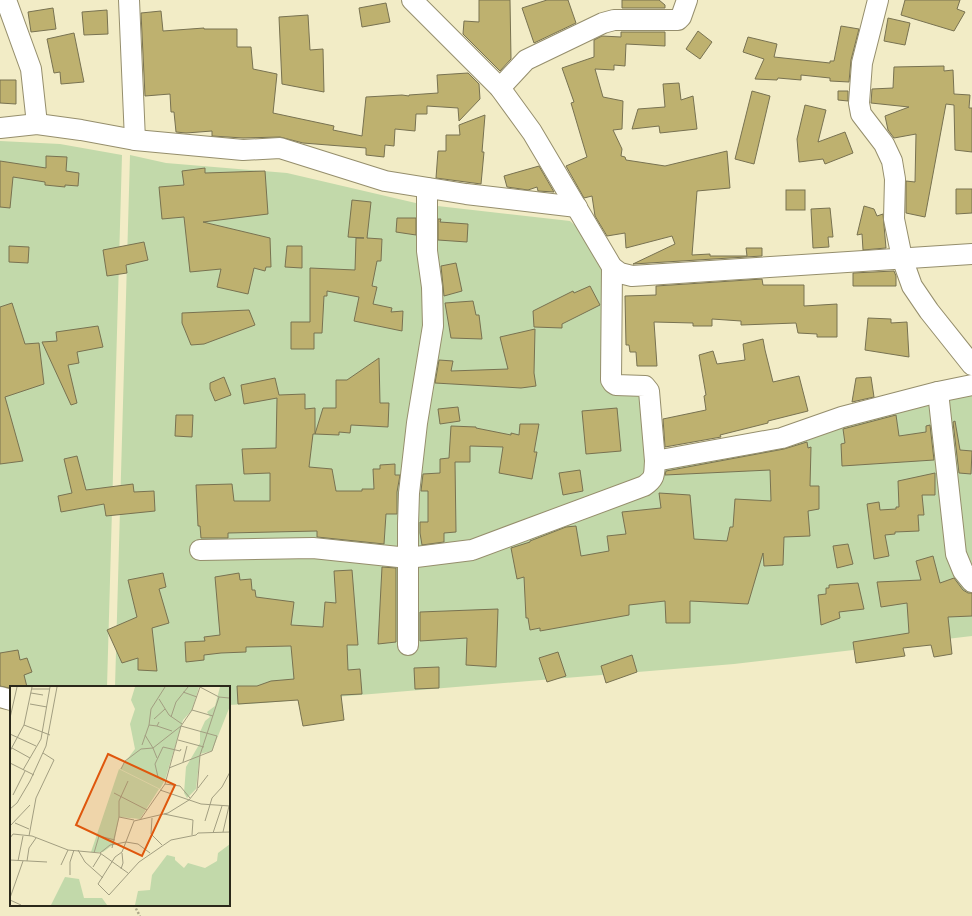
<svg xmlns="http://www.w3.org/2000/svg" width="972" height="916" viewBox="0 0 972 916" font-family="Bitter,serif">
<rect width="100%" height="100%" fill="#f2ecc6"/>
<!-- green -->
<g fill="#c2d9aa">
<polygon points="0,141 60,144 122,155 107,687 11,687 11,695 0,692"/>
<polygon points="130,155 166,163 287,173 420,204 570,221 591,240 608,274 609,369 645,393 651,465 972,389 972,636 734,664 263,703 229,705 229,687 115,687"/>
</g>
<!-- building -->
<g fill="#beb16f" stroke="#787251">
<polygon points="479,0 510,0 511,59 500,71 463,34 464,21 479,22"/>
<polygon points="547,0 568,0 576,23 534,43 522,8"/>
<polygon points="622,0 659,0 665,5 665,8 622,8"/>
<polygon points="905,0 960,0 957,9 965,12 954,31 901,15"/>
<polygon points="386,3 390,22 362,27 359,8"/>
<polygon points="53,8 56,29 31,32 28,12"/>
<polygon points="107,10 108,34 84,35 82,12"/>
<polygon points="161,11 163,31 204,28 204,29 237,29 237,47 251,47 253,69 277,74 273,113 334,126 333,130 362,136 366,97 402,95 409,96 409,95 438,93 437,75 468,73 479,84 480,99 459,121 458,108 427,106 427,114 416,114 415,131 395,129 394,146 385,145 384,157 366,155 366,148 303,143 280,137 243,138 212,136 212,131 186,133 176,132 174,112 171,112 170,94 145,96 141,13"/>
<polygon points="308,15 310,50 323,49 324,92 282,84 279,17"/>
<polygon points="888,18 910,23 905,45 884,41"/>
<polygon points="841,26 859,29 851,60 849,82 830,81 830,78 801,75 801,80 778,78 777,80 755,79 764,59 743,52 748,37 777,44 774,57 830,63 830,61 834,61"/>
<polygon points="698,31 712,42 700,59 686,49"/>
<polygon points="621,32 665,32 665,46 626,44 625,66 614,65 614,70 595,69 603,97 623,101 622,129 613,130 622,149 621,156 625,157 626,160 665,166 727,151 730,188 697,191 692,255 710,254 710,256 747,256 746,248 762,248 762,256 633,264 675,244 672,236 626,248 625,233 607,236 595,216 592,196 584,198 566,166 587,157 571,103 574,102 562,68 594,57 594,40 602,36 621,37"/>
<polygon points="74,33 84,82 61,84 60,72 54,73 47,39"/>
<polygon points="944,66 944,71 953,70 954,94 970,95 969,108 972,108 972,152 955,150 954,105 946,104 925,217 906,213 906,181 915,182 916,134 894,138 888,130 885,116 909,107 871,103 872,89 893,88 894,67"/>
<polygon points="0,80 16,80 16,104 0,103"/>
<polygon points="679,83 681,100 693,96 697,129 660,133 659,126 632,129 638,109 665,107 663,84"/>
<polygon points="752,91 770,96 754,164 735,159"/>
<polygon points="838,91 848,91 848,101 838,100"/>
<polygon points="805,105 826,110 818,142 845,132 853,153 825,164 823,159 799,162 797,139"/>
<polygon points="485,115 482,152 484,152 481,184 436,178 438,151 446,151 446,135 460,135 459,125"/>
<polygon points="46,156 67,157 66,171 79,173 78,186 65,185 65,187 45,185 45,182 13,177 10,208 0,207 0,161 46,168"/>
<polygon points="539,166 554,192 538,191 537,187 528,190 507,187 504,176"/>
<polygon points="205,168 205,173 265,171 268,214 203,222 270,238 271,267 266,267 265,271 254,268 248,294 217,287 221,269 190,272 184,217 162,219 159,187 184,185 182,171"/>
<polygon points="956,189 972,189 972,213 956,214"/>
<rect x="786" y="190" width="19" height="20"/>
<polygon points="352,200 371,202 367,238 382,239 381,261 377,261 372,286 377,287 373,304 392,308 391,312 403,311 402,331 354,321 359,297 327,291 327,296 324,296 322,333 314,333 314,349 291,349 291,322 310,322 310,268 355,270 356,238 364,238 348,237"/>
<polygon points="864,206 874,209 877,216 883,214 886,248 863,250 862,234 857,235"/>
<polygon points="830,208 833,237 828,237 829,247 813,248 811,209"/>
<polygon points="397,218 416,218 416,235 396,232"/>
<polygon points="438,219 441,219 440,222 468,224 467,242 438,240"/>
<polygon points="144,242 148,260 126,265 127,273 107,276 103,250"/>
<polygon points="9,246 29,247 28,263 9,262"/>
<polygon points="287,246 302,246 302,268 285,267"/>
<polygon points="456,263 462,291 444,296 441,266"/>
<polygon points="894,271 896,276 896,286 853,286 853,273"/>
<polygon points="762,279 763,285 804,285 804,306 837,304 837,337 817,337 817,334 798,333 796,323 741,325 741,321 712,319 712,326 693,326 693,323 654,322 657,366 637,366 636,352 630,352 629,345 626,345 625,296 656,295 656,286"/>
<polygon points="590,286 600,305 562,324 562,328 534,327 533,311 573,291 574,293"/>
<polygon points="473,301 476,315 479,315 482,339 451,338 445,303"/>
<polygon points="12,303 25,344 39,343 44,384 5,397 23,461 0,464 0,307"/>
<polygon points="249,310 255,325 204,344 191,345 182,323 182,313"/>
<polygon points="868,318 891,319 891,323 907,322 909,357 865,350"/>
<polygon points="98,326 103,347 77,352 79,363 68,365 77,403 71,405 42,342 57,341 56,332"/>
<polygon points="535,329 534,373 536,386 521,388 435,383 439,360 453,361 451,371 508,369 500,337"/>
<polygon points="763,339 765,350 773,382 799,376 808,411 768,421 768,423 720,435 721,437 665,447 663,419 706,410 704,396 706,395 699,355 713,351 717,364 745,360 743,344"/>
<polygon points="379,358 380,403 389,403 388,427 351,425 350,433 339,432 339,435 315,434 323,408 336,408 336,380 347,380"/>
<polygon points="224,377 231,395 215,401 210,389 210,383"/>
<polygon points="871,377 874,397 852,402 856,378"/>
<polygon points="275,378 279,395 305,394 305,409 315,408 315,434 313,434 309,467 332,469 336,491 362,491 362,489 374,489 373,469 380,469 380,465 395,464 395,475 400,475 397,492 397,514 386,514 384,544 317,537 317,531 228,533 228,538 201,538 200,526 198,526 196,485 232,484 234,501 270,501 270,473 244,474 242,449 276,448 277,398 244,404 241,385"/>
<polygon points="458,407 460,421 440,424 438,409"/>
<polygon points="617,408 621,451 586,454 582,411"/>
<polygon points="176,415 193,415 192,437 175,436"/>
<polygon points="896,415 899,436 926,432 926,426 930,425 934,460 842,466 841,444 845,443 843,429"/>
<polygon points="955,421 960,450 972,451 971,474 959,473 953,422"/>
<polygon points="520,424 539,424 534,452 537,452 532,479 499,473 503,447 470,446 470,462 455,462 456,532 444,533 444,542 422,545 420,533 420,522 428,522 428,491 421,491 423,474 440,473 440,459 449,458 451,426 476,427 476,428 511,435 511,433 519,435"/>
<polygon points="807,442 808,448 811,447 810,486 819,486 819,509 808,511 810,536 784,537 783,565 764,566 763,553 748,604 690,601 690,623 666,623 665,601 629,605 629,615 540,631 540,628 530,630 528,618 526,618 524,577 517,579 511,548 530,542 530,541 566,527 576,526 581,556 609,551 607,536 626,534 622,512 661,508 659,493 690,495 694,539 727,541 730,527 733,527 735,499 771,501 770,470 665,475 666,471 784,449"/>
<polygon points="77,456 86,490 133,484 134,492 154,491 155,511 106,516 104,504 61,512 58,496 72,493 64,459"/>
<polygon points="580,470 583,491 563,495 559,473"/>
<polygon points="935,473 935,495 922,495 924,515 918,515 919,531 895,532 895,534 885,535 889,556 874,559 867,504 879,502 880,510 896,509 896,507 899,507 898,481"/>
<polygon points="848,544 853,564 837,568 833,546"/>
<polygon points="933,556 940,583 954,578 963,590 968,593 972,593 972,616 948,617 952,654 934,657 931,645 903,648 905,656 856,663 853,642 909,633 907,603 881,607 877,582 921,580 916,561"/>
<polygon points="382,567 396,568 396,642 378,644"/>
<polygon points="352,570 358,645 347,645 348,670 360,669 362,694 341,695 344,720 303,726 298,700 238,704 237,686 257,686 271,681 294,679 291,646 246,647 246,652 221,653 204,655 204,660 186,662 185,642 205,641 204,637 220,635 215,577 239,573 240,580 251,579 252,590 255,590 256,597 294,602 291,625 323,627 325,602 336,603 334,571"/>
<polygon points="163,573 166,587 159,589 169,623 152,628 157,671 138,670 138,658 122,663 107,630 137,617 128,580"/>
<polygon points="858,583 864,609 839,612 840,618 821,625 818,595 826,594 826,588 829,588 829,585"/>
<polygon points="498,609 496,667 466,665 467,638 420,641 420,612"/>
<polygon points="18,650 20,660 27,658 32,672 24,675 27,687 9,688 0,686 0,653"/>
<polygon points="558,652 566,676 547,682 539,658"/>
<polygon points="632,655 637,672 606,683 601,666"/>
<polygon points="439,667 439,688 415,689 414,668"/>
</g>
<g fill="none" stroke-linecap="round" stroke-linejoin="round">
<defs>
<g id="minor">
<polyline points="6,0 31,69 37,124"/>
<polyline points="129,0 135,140"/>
<polyline points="412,0 500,88 532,132 612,267 620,273 632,276 972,254"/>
<polyline points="878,0 862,63 859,103 861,114 884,144 892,161 895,179 894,219 902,258 912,286 929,311 972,365"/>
<polyline points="500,88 526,60 603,23 614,20 678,20 681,17 687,0"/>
<polyline points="0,128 37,124 81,130 135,140 243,150 280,148 385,181 466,194 577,207"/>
<polyline points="612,267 611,380 613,383 616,385 645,386 649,391 655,461"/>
<polyline points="938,392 956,554 963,571 972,582"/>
<path d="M200 550 313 548 408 558 472 550 644 486C656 478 654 474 655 461L782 438 842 417 938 392 972 385"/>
<polyline points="408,645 408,524 409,493 417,423 433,326 432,287 427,251 427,188"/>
<polyline points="0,697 11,700"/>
</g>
</defs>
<!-- minor casing -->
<use href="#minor" stroke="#958e6c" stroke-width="22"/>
<!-- path -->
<polyline stroke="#aba689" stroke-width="2.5" stroke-dasharray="2 2" stroke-linecap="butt" points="134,905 140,916"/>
<!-- minor -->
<use href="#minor" stroke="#fff" stroke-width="20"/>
</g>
<!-- overview -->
<g transform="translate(10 686)">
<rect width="220" height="220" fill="#f2ecc6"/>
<path d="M125 1H189L182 24 173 34 155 94 150 103 110 83 125 63 120 38 125 23 121 14ZM210 1H220V20L202 65 190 68 186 103 177 112 174 107 176 81 190 57V46L195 35 200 31 197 26 205 20ZM109 83 149 103 130 133 109 131 104 158 93 166H81ZM220 158V219H125L128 205 140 204 142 189 157 169 165 171V174L174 182 178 177 195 182 207 175 208 167ZM55 191 69 193 74 212H92L97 219H41Z" fill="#c2d9aa"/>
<path fill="none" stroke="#a29e81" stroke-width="1" d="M190 1 209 11 219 12M22 3H40M173 6 187 11M21 7 33 9M209 11 190 69 187 104 179 114 158 127 124 135 112 166 105 171 88 198 99 209 129 176 161 154 186 149 188 147 220 146M149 13 159 29 172 38M20 18 37 21M182 24 203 30M161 31 166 16 178 1M0 32 7 1M144 33 155 23M14 39 40 49M139 39 147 40 149 36M147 40 162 45M0 48 26 60M135 49 143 62 171 40 207 50 202 65 159 82M168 54 194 61M132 59 139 39 141 23 155 1M2 62 20 72M0 65 14 39 22 1M173 76 177 60M0 77 24 89M111 83 115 75 131 63 143 62 147 72M13 84 31 53 40 1M148 91 145 78 153 61 170 65 171 63M155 98 170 100 180 112M188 102 198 89M150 104 191 118 220 120M104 107 137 124M3 109 15 85M0 123 7 117 20 95 36 60 47 1M154 128 183 134 182 149M109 131 124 134M142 132 141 148 152 159M130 134 155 98 171 40 182 24 190 1M195 135 202 112 212 101 220 86M5 137 19 143M0 140 20 119M213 146 219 120M203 147 212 120M19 150 26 112 44 74 33 67M0 152 3 148 22 150 58 164 90 167 100 159 116 156 128 158 140 167M102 162 109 131V115L118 95M68 164 75 176 93 192M84 167 89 150 105 154M90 167 118 187M0 174 37 176M8 175 13 150M17 175 19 162 26 152M51 179 58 164M83 181 91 168M111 183 113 177 112 167M60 189V176L64 164M0 212 13 175M0 214 11 219"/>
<path fill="#df570d" fill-opacity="0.15" stroke="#df570d" stroke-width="2" d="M98 68 165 99 132 170 66 139Z"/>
<rect width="220" height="220" fill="none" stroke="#2b281a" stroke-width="2"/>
</g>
</svg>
